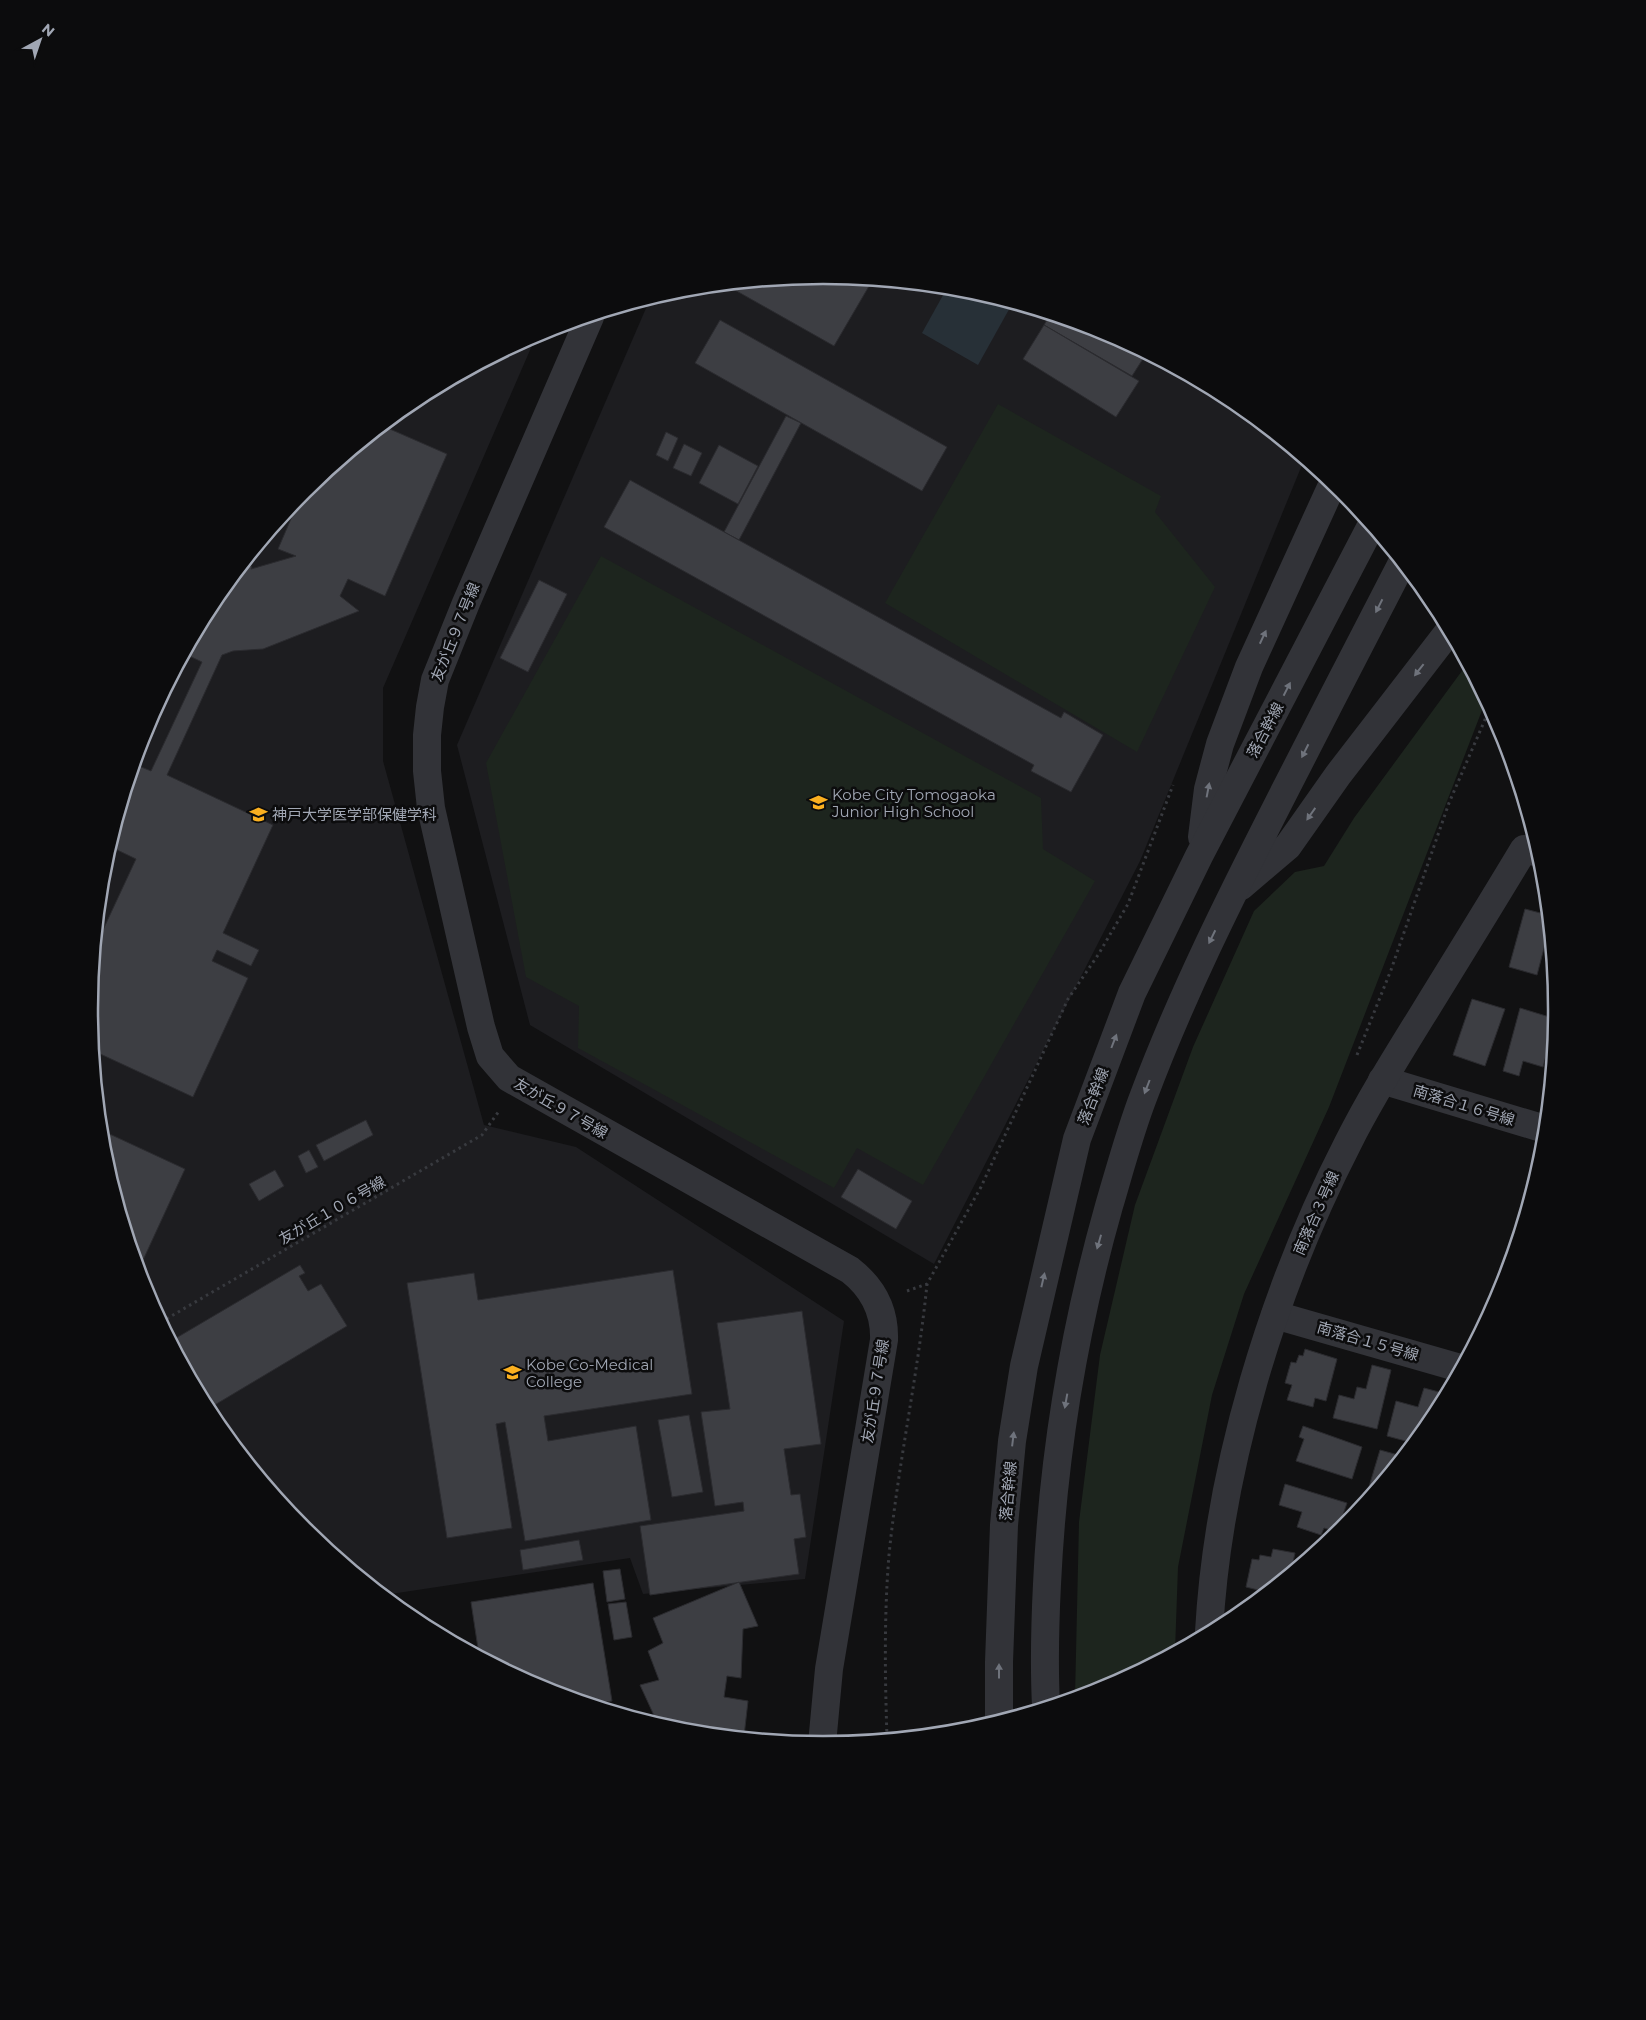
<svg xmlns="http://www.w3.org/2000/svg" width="1646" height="2020" viewBox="0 0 1646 2020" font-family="Montserrat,'Noto Sans JP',sans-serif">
<rect width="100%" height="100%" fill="#111112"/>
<!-- built -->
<g fill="#1d1d20">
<polygon points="823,276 967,290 1104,332 1231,400 1304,460 1140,861 934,1264 530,1025 457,745 650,299 680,290"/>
<polygon points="537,334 383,688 383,761 484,1125 576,1147 844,1321 805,1579 643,1594 630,1558 384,1595 304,1529 212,1418 145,1291 103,1153 89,1010 103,866 145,729 213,602 304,491 415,399"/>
</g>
<!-- green -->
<g fill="#1d251e">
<polygon points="998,404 1161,496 1155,512 1215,587 1137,752 885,603"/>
<polygon points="601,556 1041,798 1043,849 1095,881 923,1185 857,1148 834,1188 578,1048 579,1006 526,977 486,763"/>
<polygon points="1467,664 1486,700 1329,1107 1244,1294 1212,1395 1178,1567 1175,1651 1104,1688 1075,1697 1079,1522 1100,1355 1135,1205 1193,1047 1254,911 1295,872 1324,866 1354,818"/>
</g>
<!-- water -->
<polygon fill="#273037" points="947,288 967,290 1012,304 978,365 922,333"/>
<!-- building -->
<g fill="#3d3e43" stroke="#2b2b2f">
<polygon points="823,276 872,281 834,346 733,289 735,284"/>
<polygon points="1050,315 1104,332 1146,354 1132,376 1044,325"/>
<polygon points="720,320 947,447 922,491 695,363"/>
<polygon points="1044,325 1139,381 1116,417 1023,359"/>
<polygon points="786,416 801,423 739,540 724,532"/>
<polygon points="383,426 447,454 385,596 348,579 340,596 359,611 263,649 233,651 222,655 167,775 273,825 223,933 259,950 251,966 217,950 212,961 248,978 193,1097 96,1052 93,1058 89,1010 95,947 136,859 109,846 134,764 151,771 202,662 185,654 213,602 244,563 252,567 251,569 296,556 278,549 302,493"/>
<polygon points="666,432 678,438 668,461 656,455"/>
<polygon points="684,444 702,453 691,476 673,468"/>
<polygon points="719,445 758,466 738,504 699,483"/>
<polygon points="630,480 1061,718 1064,712 1103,735 1071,792 1031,771 1034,765 604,527"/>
<polygon points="539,580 567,594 528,672 500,658"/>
<polygon points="1525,909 1548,915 1549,929 1537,975 1509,967"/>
<polygon points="1472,999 1505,1009 1485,1066 1453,1055"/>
<polygon points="1520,1008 1556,1019 1543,1067 1523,1061 1519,1076 1503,1071"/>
<polygon points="366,1120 373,1135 324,1161 316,1145"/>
<polygon points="101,1130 185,1169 138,1271 103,1153"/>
<polygon points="309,1150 318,1167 306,1173 298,1156"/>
<polygon points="858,1169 912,1201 896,1229 841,1197"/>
<polygon points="275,1170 284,1186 259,1201 249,1184"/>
<polygon points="300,1265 305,1273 299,1276 308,1291 321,1284 347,1326 208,1409 171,1341"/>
<polygon points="673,1270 692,1394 544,1416 548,1441 636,1426 651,1520 525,1541 505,1422 496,1424 512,1528 447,1538 407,1283 474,1273 478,1300"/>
<polygon points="802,1311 821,1444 784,1449 791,1495 800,1494 806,1537 794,1539 799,1574 650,1595 640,1526 744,1511 743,1502 715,1506 701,1412 730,1409 717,1323"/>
<polygon points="1305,1349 1337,1359 1326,1401 1315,1398 1313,1407 1287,1400 1292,1385 1285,1383 1291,1362 1296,1363 1299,1355 1303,1356"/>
<polygon points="1372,1365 1391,1370 1377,1429 1333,1418 1339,1395 1354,1399 1357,1387 1366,1389"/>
<polygon points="1424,1388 1439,1392 1431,1422 1413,1443 1387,1436 1396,1401 1418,1407"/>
<polygon points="689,1415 703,1492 672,1497 658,1420"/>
<polygon points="1303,1426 1362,1447 1352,1479 1296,1461 1304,1439 1299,1437"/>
<polygon points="1380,1450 1402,1456 1373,1491 1368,1490"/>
<polygon points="1285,1484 1347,1503 1337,1532 1324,1528 1321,1535 1297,1527 1302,1512 1279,1505"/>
<polygon points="579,1540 583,1560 523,1570 520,1550"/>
<polygon points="1273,1549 1295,1553 1291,1571 1256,1600 1258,1590 1246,1587 1252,1559 1259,1560 1260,1555 1271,1557"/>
<polygon points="620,1569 625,1599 607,1602 603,1571"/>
<polygon points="739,1582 758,1626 743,1629 741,1678 727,1676 724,1697 748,1701 744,1736 679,1730 655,1723 657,1722 640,1685 659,1680 648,1651 663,1643 653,1618"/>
<polygon points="593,1583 612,1701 593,1704 542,1688 479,1655 471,1602"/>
<polygon points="626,1602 632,1637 614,1640 608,1604"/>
</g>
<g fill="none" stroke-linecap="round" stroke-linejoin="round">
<!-- path -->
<g stroke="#383a3f" stroke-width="3" stroke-dasharray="2.5 4" stroke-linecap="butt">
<polyline points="1357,1055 1391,970 1449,803 1490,708"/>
<polyline points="907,1291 927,1284 981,1187 1068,999 1098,955 1128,904 1173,785"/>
<polyline points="161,1322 482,1135 499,1111"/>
<path d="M887 1738C885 1677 884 1616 889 1555 898 1464 918 1375 927 1284"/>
</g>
<!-- minor -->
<g stroke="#323338" stroke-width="28">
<polyline points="1382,1080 1545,1129"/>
<polyline points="1275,1315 1460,1368"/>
<path d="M1209 1632C1218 1468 1273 1289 1348 1143 1370 1099 1397 1056 1423 1014 1457 959 1491 904 1524 849L1539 853"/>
</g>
<!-- tertiary -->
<g stroke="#323338" stroke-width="28">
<path d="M590 317 466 603 435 680 430 707 427 735V771L431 808 481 1027 490 1056 509 1078 850 1270C873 1288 885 1311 884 1340L829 1669 822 1744"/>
<polyline points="1202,837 1208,789 1220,744 1249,667 1333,483"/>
<polyline points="1241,886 1288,846 1338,775 1449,631"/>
<path d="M1046 1706C1044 1666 1045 1624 1047 1584 1053 1456 1074 1329 1109 1206 1120 1169 1130 1131 1144 1095 1182 994 1230 898 1279 802 1320 722 1360 643 1402 563"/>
<polyline points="999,1720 999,1662 1004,1525 1012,1441 1024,1366 1077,1139 1132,993 1199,856 1371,526"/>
</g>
</g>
<!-- one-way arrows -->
<defs><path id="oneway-solid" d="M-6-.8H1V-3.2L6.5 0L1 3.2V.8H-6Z" transform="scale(1.25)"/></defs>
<g fill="#6f737c">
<use href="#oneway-solid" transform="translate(1379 606) rotate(117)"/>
<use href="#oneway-solid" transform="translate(1263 637) rotate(-65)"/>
<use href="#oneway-solid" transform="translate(1419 670) rotate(128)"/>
<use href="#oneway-solid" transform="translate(1287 689) rotate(-63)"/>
<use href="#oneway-solid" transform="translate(1305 751) rotate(117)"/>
<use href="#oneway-solid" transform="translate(1208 790) rotate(-79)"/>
<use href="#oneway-solid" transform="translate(1311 814) rotate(125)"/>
<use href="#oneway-solid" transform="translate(1212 937) rotate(116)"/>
<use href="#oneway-solid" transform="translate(1114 1041) rotate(-69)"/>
<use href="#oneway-solid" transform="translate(1147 1087) rotate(111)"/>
<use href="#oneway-solid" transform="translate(1099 1242) rotate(106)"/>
<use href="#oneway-solid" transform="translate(1043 1280) rotate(-77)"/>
<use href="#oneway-solid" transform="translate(1066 1401) rotate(100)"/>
<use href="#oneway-solid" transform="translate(1013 1439) rotate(-83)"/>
<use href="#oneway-solid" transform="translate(999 1671) rotate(-90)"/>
</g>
<!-- icons -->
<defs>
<symbol id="school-bare" viewBox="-9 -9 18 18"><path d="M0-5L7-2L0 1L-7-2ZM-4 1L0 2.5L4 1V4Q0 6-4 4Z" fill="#fbb020" stroke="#0c0c0d" stroke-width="2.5" paint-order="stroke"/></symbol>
</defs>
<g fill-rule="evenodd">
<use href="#school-bare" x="806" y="790" width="25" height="25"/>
<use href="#school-bare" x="246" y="802" width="25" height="25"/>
<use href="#school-bare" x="500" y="1360" width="25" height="25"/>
</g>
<g text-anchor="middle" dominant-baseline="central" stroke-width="5" stroke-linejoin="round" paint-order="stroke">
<!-- street labels -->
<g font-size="15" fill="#a1a7b4" stroke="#0c0c0d">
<text transform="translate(455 632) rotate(-68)">友が丘９７号線</text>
<text transform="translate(1265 730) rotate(-62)">落合幹線</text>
<text transform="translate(1093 1096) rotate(-69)">落合幹線</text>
<text transform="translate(1464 1105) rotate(17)">南落合１６号線</text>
<text transform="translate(561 1108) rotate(30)">友が丘９７号線</text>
<text transform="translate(332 1210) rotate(-30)">友が丘１０６号線</text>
<text transform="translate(1316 1213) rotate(-66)">南落合３号線</text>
<text transform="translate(1368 1341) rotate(16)">南落合１５号線</text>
<text transform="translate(875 1391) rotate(-81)">友が丘９７号線</text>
<text transform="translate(1008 1491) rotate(-85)">落合幹線</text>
</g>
<!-- poi labels -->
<g font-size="15" fill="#a1a7b4" stroke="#0c0c0d" text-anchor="start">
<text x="832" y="794">Kobe City Tomogaoka<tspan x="832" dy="17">Junior High School</tspan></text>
<text x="272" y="814">神戸大学医学部保健学科</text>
<text x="526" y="1364">Kobe Co-Medical<tspan x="526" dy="17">College</tspan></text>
</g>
</g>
<!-- crop -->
<path d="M0 0H1646V2020H0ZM823 284H823A725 725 0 0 1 1548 1009V1011A725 725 0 0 1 823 1736H823A725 725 0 0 1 98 1011V1009A725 725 0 0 1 823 284Z" fill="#0c0c0d" fill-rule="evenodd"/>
<path fill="none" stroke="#a1a7b4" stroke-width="2.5" d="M823 284H823A725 725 0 0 1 1548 1009V1011A725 725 0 0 1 823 1736H823A725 725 0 0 1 98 1011V1009A725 725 0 0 1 823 284Z"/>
<!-- north arrow -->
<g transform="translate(40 40) rotate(40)" stroke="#0c0c0d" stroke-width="4" paint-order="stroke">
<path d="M0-4L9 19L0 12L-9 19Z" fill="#a1a7b4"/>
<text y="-8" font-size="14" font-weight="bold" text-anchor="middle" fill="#a1a7b4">N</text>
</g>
</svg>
